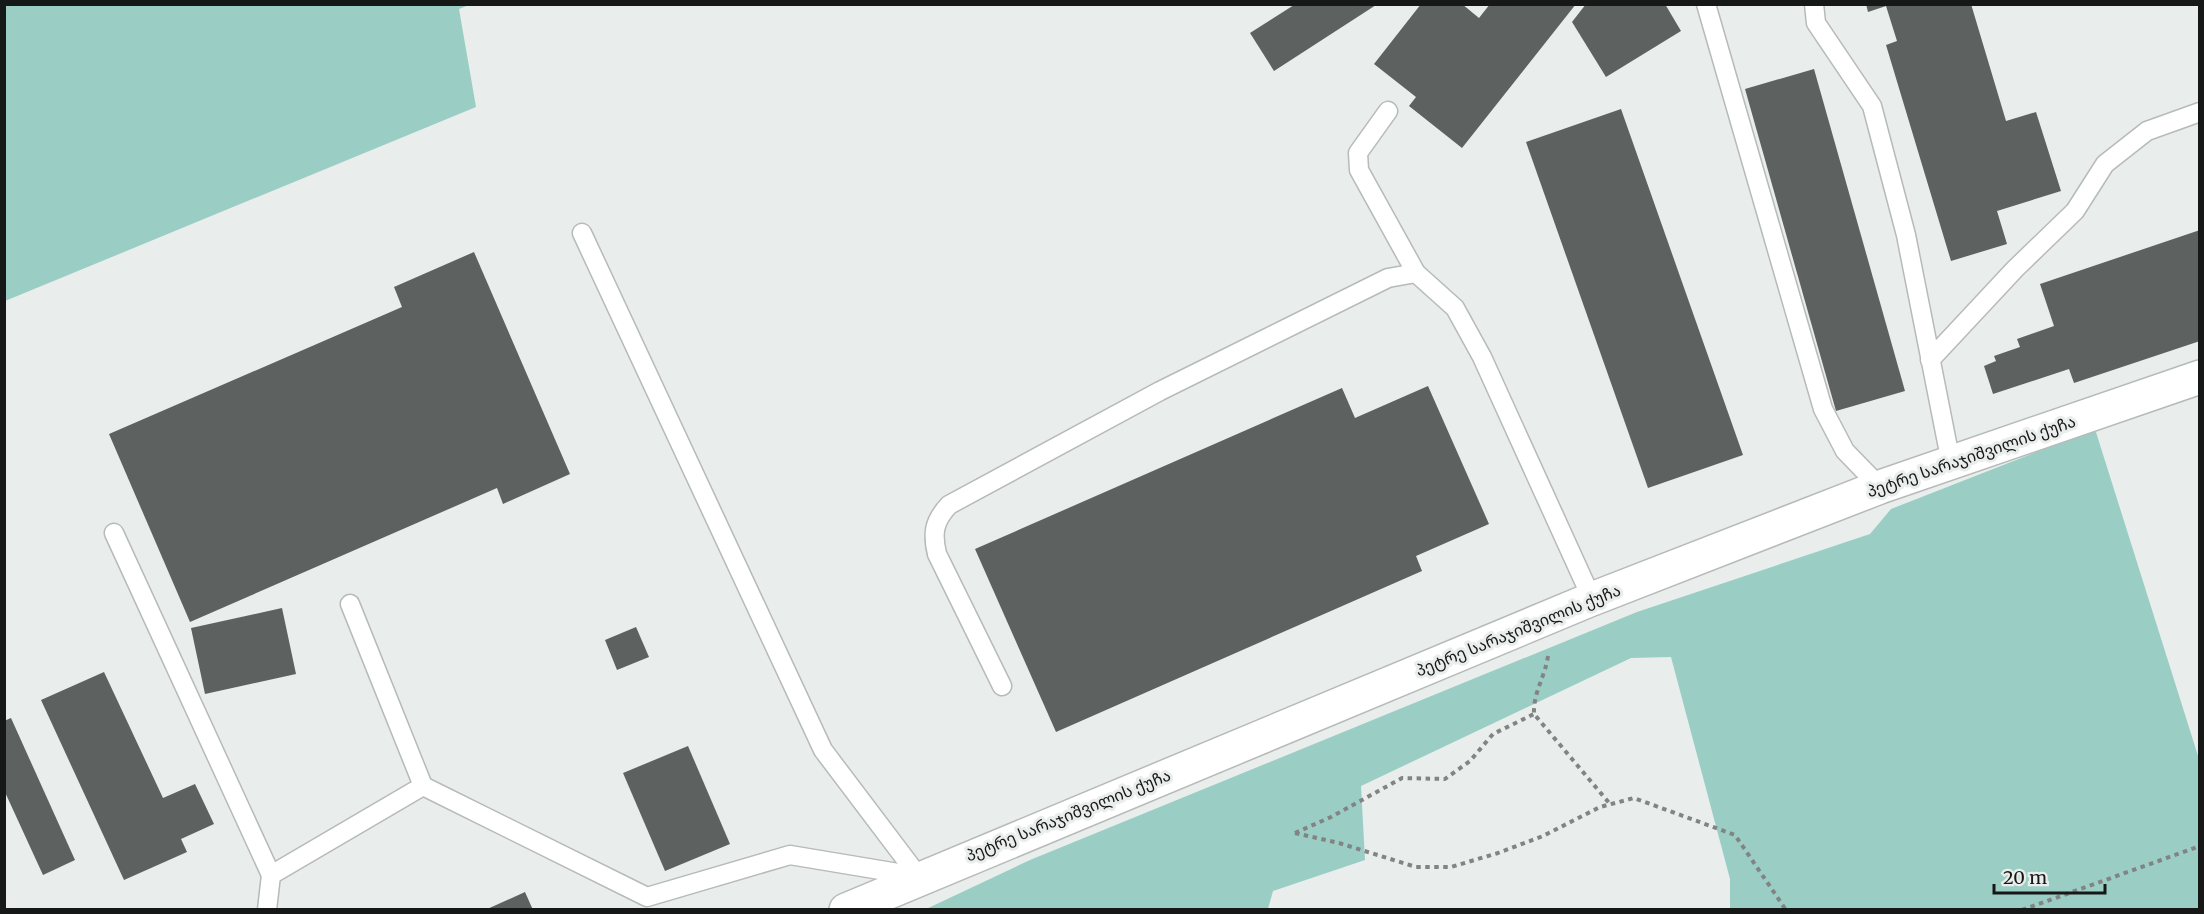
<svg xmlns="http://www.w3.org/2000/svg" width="2204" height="914" viewBox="0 0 2204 914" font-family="Merriweather,'Noto Sans Georgian',serif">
<rect width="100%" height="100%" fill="#e9edec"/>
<!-- green -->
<g fill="#9acec4">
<polygon points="5,4 469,5 459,9 476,107 5,301"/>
<polygon points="2095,429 2199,759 2199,909 1730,909 1730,879 1671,657 1631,658 1361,786 1365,860 1273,891 1268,909 924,910 1030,860 1637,612 1870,534 1891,509"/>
</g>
<!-- building -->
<g fill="#5d6160">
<polygon points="1421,4 1462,4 1479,18 1490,4 1576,4 1462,148 1409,106 1416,97 1374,64"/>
<polygon points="1586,4 1665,4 1681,31 1606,77 1572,22"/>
<polygon points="1866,4 1971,4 2006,121 2036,112 2061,191 1997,211 2007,244 1951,261 1886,45 1897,41 1886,6 1868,12"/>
<polygon points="1294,5 1376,5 1274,71 1250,33"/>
<polygon points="1814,69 1905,391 1836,411 1745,89"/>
<polygon points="1621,109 1743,455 1648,488 1526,142"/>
<polygon points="2200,230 2200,341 2074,383 2069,369 1993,394 1984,366 1996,361 1994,356 2020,347 2017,339 2054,326 2040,284"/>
<polygon points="474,252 570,474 503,504 497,488 190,622 109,434 402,307 394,287"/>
<polygon points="1428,386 1489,524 1416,556 1422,571 1056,732 975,549 1342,388 1355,418"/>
<polygon points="282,608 296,674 205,694 191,628"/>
<polygon points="636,627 649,657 617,670 605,640"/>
<polygon points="104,672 163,798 195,784 214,824 181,839 187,852 124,880 41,700"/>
<polygon points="11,718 75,860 43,875 4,790 4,721"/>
<polygon points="688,746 730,844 665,871 623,773"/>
<polygon points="525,892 533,910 485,910"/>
</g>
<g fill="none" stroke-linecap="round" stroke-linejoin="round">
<defs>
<g id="lane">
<polyline points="1706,4 1823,409 1845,451 1880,487"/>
<polyline points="1814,4 1816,23 1872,106 1906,235 1951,463"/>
<polyline points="1388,111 1358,153 1359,170 1416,273"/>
<polyline points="582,233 823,750 919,877"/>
<polyline points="1930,360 2015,269 2075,211 2105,164 2147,131 2200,112"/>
<polyline points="114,533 271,875 423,786 647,897 790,855 916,876"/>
<polyline points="350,604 423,786"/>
<path d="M1002 686 937 554C932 533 934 521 949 505L1160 391 1388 278 1416 273 1455 308 1482 357 1592 599"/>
<polyline points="267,910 271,875"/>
</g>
<polyline id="street" points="846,910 1592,599 1880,487 2200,377"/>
</defs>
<!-- lane casing -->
<use href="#lane" stroke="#b6bab9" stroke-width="21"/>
<!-- street casing -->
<use href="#street" stroke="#b6bab9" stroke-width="36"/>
<!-- path -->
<g stroke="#828484" stroke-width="4" stroke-dasharray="4.5 4.5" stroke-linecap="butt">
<path d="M1548 656C1545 677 1533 693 1534 714L1610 804"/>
<polyline points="1295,833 1339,843 1416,867 1451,867 1498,853 1543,836 1600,807 1634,798 1735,835 1786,910"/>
<polyline points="1295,833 1331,817 1402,778 1445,779 1470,761 1493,734 1534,714"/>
<polyline points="2022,910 2200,846"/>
</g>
<!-- lane -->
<use href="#lane" stroke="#fff" stroke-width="18"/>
<!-- street -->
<use href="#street" stroke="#fff" stroke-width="33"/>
</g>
<g text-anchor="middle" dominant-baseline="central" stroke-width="6" stroke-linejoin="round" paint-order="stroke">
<!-- street labels -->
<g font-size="16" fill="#161717" stroke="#e9edec">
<text transform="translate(1971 456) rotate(-19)">პეტრე სარაჯიშვილის ქუჩა</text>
<text transform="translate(1518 630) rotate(-22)">პეტრე სარაჯიშვილის ქუჩა</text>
<text transform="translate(1068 815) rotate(-22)">პეტრე სარაჯიშვილის ქუჩა</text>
</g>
</g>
<!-- border -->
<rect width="2204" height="914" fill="none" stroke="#161717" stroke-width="12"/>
<!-- scale -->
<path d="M1994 884v9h111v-9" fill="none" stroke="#161717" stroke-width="3"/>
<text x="2003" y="884" font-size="18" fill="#161717" stroke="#e9edec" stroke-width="4.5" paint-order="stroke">20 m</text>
</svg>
